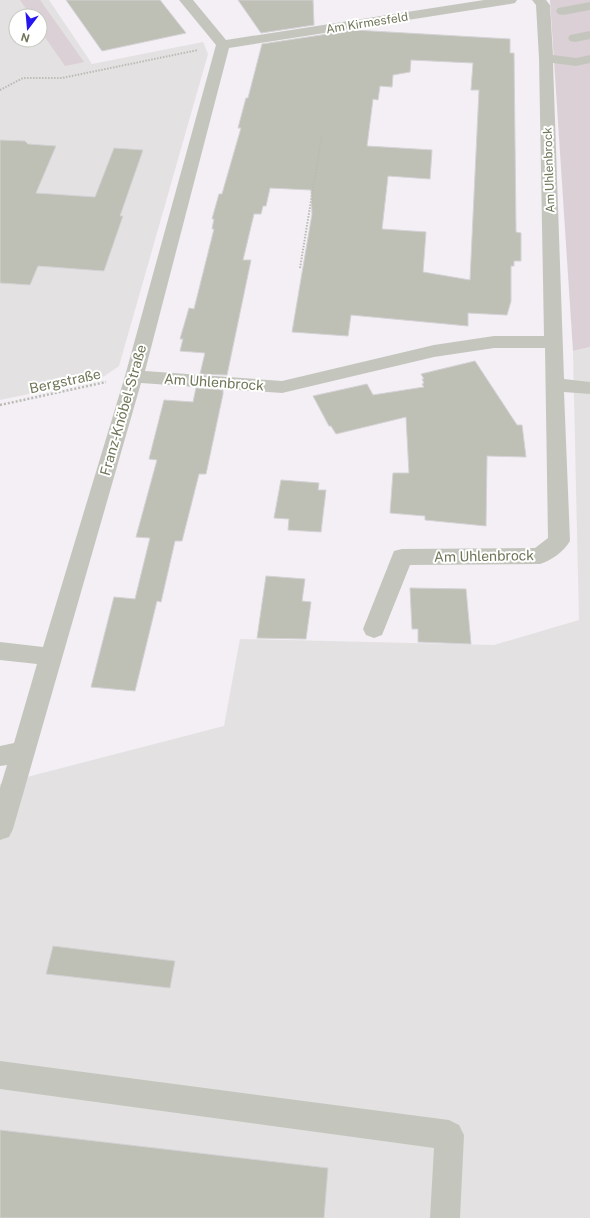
<svg xmlns="http://www.w3.org/2000/svg" width="590" height="1218" viewBox="0 0 590 1218" font-family="'Public Sans',sans-serif">
<rect width="100%" height="100%" fill="#f3eff4"/>
<!-- built -->
<g fill="#e3e1e1" fill-rule="evenodd">
<path d="M0 0H49L92 64 203 42 208 54 119 366 100 379 0 400ZM16 16H40V40H16Z"/>
<polygon points="590,347 590,1218 0,1218 0,784 224,726 240,639 494,645 579,620 573,351"/>
</g>
<!-- green -->
<g fill="#dbd0d6">
<polygon points="20,0 40,0 84,62 65,66 40,30 40,16 31,16"/>
<polygon points="550,0 590,0 590,347 573,351"/>
</g>
<!-- building -->
<g fill="#bebfb5" stroke="#d4d2d5" fill-rule="evenodd">
<polygon points="66,0 160,0 186,33 102,51"/>
<polygon points="238,0 313,0 314,25 261,33"/>
<path d="M354 30 510 39V53H514L516 232 521 233V261H514V266H511V301L507 315 468 313V326L351 315 348 336 292 332 312 214 311 190 270 188 266 206H263L261 214H254L243 260H251L227 375 200 374 205 353 180 351 183 339H180L189 308 194 309 214 229H212L214 219H212L219 194H222L241 128H238L246 98H248L262 44ZM411 60 473 63 471 90H479L470 280 423 272 426 232 382 229 388 176 430 179 432 150 367 146 373 99 378 100 380 86 392 87 393 75 410 72Z"/>
<polygon points="0,140 25,141 28,144 56,146 36,193 95,197 114,148 143,150 120,216 123,216 104,271 38,266 30,285 0,283"/>
<polygon points="475,361 517,425 522,425 526,457 487,456 486,526 425,520 425,516 390,513 393,473 409,473 406,417 336,434 331,426 329,426 313,396 367,384 373,395 424,387 422,384 424,383 422,379 424,379 421,374"/>
<polygon points="196,388 223,390 223,394 206,474 199,474 182,541 175,541 161,602 157,601 135,691 91,687 114,597 135,599 150,538 136,537 157,460 149,459 164,400 193,402"/>
<polygon points="281,480 319,483 318,490 326,490 321,532 288,530 289,519 274,518"/>
<polygon points="266,576 305,579 302,601 311,602 306,639 257,638"/>
<polygon points="410,588 466,589 471,644 418,642 418,629 412,629"/>
<polygon points="53,946 175,961 170,988 46,974"/>
<polygon points="0,1130 328,1168 324,1218 0,1218"/>
</g>
<g fill="none" stroke-linecap="round" stroke-linejoin="round">
<!-- path-far1 -->
<g stroke="#b9bbb4" stroke-width="2" stroke-dasharray="1.5 1.5" stroke-linecap="butt">
<polyline points="0,90 23,78 62,78 198,50"/>
<polyline points="300,268 322,134"/>
</g>
<!-- path -->
<polyline stroke="#b9bbb4" stroke-width="2.5" stroke-dasharray="2 2" stroke-linecap="butt" points="0,405 106,382"/>
<!-- minor -->
<g fill="#c4c6be" fill-rule="evenodd">
<path d="M179 0H193L226 40 484 0H517L515 3 510 4 229 48 145 371 282 381 434 345 494 336H544L539 58 536 5 532 0H546L550 5 553 55 576 58 590 55V63L576 66 553 63 564 379 590 382V394L564 392 570 541C564 551 551 561 540 564L410 565 382 635 374 638 366 635 363 629 394 551 402 549 535 548 548 538 545 348H494L434 357 282 393 141 383 13 829 9 837 0 840V788L7 765 0 766V746L14 743 37 664 0 660V642L43 647 125 376 216 45Z"/>
<polygon points="590,2 590,10 563,15 558,14 556,11 558,8"/>
<polygon points="590,31 590,39 575,42 570,41 568,38 570,35"/>
<polygon points="0,1061 449,1120 459,1125 464,1135 460,1218 430,1218 434,1148 0,1089"/>
</g>
</g>
<g text-anchor="middle" dominant-baseline="central" stroke-width="4" stroke-linejoin="round" paint-order="stroke">
<!-- far-street labels -->
<g font-size="12" fill="#6f7759" stroke="#fff">
<text transform="translate(367 23) rotate(-9)">Am Kirmesfeld</text>
<text transform="translate(549 170) rotate(-92)">Am Uhlenbrock</text>
</g>
<!-- street labels -->
<g font-size="14" fill="#6f7759" stroke="#fff">
<text transform="translate(65 381) rotate(-12)">Bergstraße</text>
<text transform="translate(214 382) rotate(4)">Am Uhlenbrock</text>
<text transform="translate(123 410) rotate(-74)">Franz-Knöbel-Straße</text>
<text transform="translate(484 556) rotate(-1)">Am Uhlenbrock</text>
</g>
</g>
<!-- north arrow -->
<g transform="translate(28 28) rotate(196)"><circle r="19" fill="#ffffff" stroke="#c5c9bd"/>
<path d="M0-3L7 15L0 10L-7 15Z" fill="#2515ee"/>
<text y="-6" font-size="11" font-weight="bold" text-anchor="middle" fill="#6f7759">N</text>
</g>
</svg>
